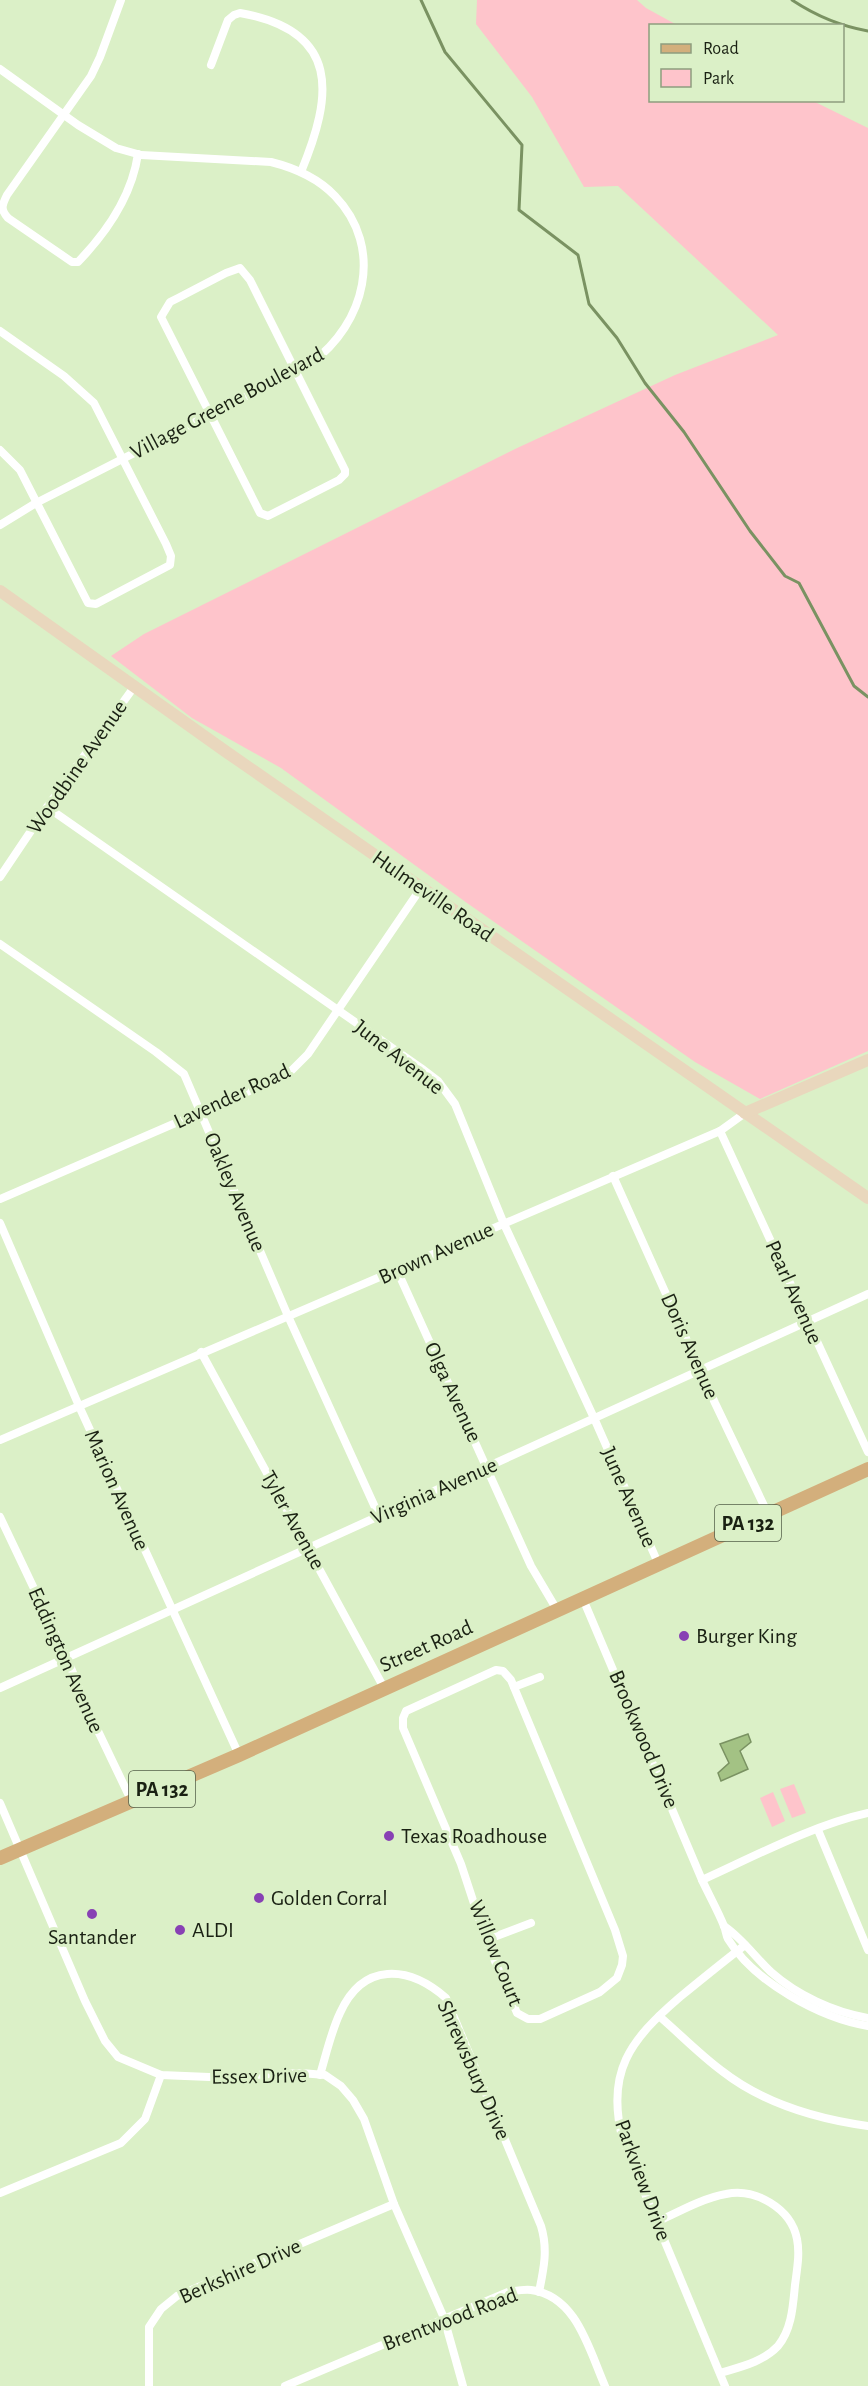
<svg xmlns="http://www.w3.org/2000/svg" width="868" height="2386" viewBox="0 0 868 2386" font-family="'Alegreya Sans',sans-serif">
<rect width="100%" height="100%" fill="#dbf0c7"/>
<!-- green -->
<g fill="#fec4cb">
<polygon points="477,0 637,0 646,8 677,25 650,26 650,100 813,101 868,128 868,1051 760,1099 695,1062 467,903 281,768 192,718 111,656 144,634 515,449 675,375 778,335 618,186 584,187 532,97 476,24"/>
<polygon points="794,1784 806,1813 792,1818 780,1789"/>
<polygon points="773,1792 785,1821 772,1827 760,1798"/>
</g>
<!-- water -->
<polygon fill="#a3c284" stroke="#7a9262" stroke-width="1.5" points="748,1734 751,1742 740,1751 748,1769 721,1781 718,1773 729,1763 720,1744"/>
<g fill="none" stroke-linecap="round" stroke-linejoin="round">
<!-- stream -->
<g stroke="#7a9262" stroke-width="3">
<polyline points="421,0 445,52 522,145 519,210 578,255 589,304 617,338 645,383 684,432 750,531 785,576 799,583 854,686 868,697"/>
<path d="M792 0C816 16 840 26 868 31"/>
</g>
<!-- street -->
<g stroke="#fff" stroke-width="8">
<path d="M121 0 100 57 91 76 7 195C2 205 0 209 8 218L72 262H78C106 233 132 195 138 154"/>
<path d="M211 65 228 20 234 15 240 13C341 31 333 95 301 172"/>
<path d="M0 69 78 125 116 148 141 155 271 162C295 168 317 177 335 196 385 248 365 324 311 363L36 503 0 525"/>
<polygon points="240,268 250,280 345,470 345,474 339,480 268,516 260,513 255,503 161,317 170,302 178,298 226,273"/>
<polyline points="0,331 64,376 94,403 166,544 171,556 170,565 96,604 88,603 20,470 0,450"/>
<polyline points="47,807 421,1068 438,1081 455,1104 504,1224 594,1418 658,1563"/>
<polyline points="0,877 47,807 134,687"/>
<polyline points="0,944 156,1052 184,1074 288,1316 379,1516"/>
<polyline points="720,1131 868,1452"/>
<polyline points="613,1176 715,1403 768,1514"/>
<polyline points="0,1199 268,1083 292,1070 308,1054 421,888"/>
<polyline points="0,1223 79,1406 239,1755"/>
<polyline points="397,1270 531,1566 557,1610"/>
<polyline points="201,1352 384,1688"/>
<polyline points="0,1440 720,1131 745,1113"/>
<polyline points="0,1517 67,1658 88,1710 132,1802"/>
<path d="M583 1599 702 1880C709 1895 718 1911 724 1926 726 1931 726 1935 728 1939 754 1982 820 2018 868 2026"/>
<polygon points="496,1670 503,1671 511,1680 615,1930 623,1956 622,1965 617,1978 600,1992 540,2019 528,2019 517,2013 486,1940 461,1864 403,1728 403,1718 406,1711"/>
<polyline points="514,1687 540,1677"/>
<polyline points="0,1688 868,1294"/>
<polyline points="0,1803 85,2001 105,2041 118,2057 161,2075 209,2077 301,2073 325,2075 341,2086 353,2100 364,2119 394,2204 444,2318 463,2386"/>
<polyline points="818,1830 868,1950"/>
<path d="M702 1880C753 1857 813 1825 868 1813"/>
<path d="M724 1926C742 1938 755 1957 771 1972 797 1995 833 2012 868 2018"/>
<polyline points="486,1940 531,1923"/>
<path d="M659 2016C680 2034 699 2054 722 2071 763 2103 817 2119 868 2126"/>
<path d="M320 2075C326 2055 331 2032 340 2013 363 1962 408 1965 446 1998L541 2226C548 2249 544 2268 539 2292"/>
<polyline points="0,2193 121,2143 145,2119 161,2075"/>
<path d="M657 2222C678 2212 703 2198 726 2194 755 2188 791 2208 797 2239 800 2254 797 2269 795 2285 793 2305 792 2329 778 2346 763 2362 740 2367 720 2373"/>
<polyline points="149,2386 149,2327 161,2309 177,2296 394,2204"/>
<path d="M285 2386 508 2292C515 2291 524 2289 531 2290 577 2296 589 2350 605 2386"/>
<path d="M725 2386 623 2141C605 2072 630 2040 680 1997 702 1979 723 1962 745 1945"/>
</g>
<!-- secondary -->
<g stroke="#e9d7bd" stroke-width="12">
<polyline points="0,591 225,751 868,1198"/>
<polyline points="745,1113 868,1060"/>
</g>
<!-- primary -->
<polyline stroke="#d3af7c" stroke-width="14" points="0,1858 239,1755 868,1469"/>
</g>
<!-- markers -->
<g fill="#8841b4" stroke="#dbf0c7" stroke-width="2">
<circle cx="684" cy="1636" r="6"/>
<circle cx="389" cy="1836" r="6"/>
<circle cx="259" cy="1898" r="6"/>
<circle cx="92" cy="1914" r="6"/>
<circle cx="180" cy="1930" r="6"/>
</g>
<g text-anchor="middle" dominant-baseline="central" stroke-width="6" stroke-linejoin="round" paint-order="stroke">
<!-- shield labels -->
<g fill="#dbf0c7" stroke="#545f49" stroke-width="1.5">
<rect x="715" y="1505" width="66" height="36" rx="4.5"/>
<rect x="129" y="1771" width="66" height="36" rx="4.5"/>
</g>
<g font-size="21" font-weight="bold" fill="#1a2113">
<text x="748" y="1523">PA 132</text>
<text x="162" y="1789">PA 132</text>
</g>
<!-- street labels -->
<g font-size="22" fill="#1a2113" stroke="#dbf0c7">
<text transform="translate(227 403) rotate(-28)">Village Greene Boulevard</text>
<text transform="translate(77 767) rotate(-55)">Woodbine Avenue</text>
<text transform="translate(433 896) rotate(35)">Hulmeville Road</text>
<text transform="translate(399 1057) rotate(38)">June Avenue</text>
<text transform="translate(232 1096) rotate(-25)">Lavender Road</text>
<text transform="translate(235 1192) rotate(67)">Oakley Avenue</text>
<text transform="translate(436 1253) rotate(-24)">Brown Avenue</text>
<text transform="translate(794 1292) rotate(66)">Pearl Avenue</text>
<text transform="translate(690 1346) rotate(66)">Doris Avenue</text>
<text transform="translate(453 1392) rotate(65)">Olga Avenue</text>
<text transform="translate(117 1490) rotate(66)">Marion Avenue</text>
<text transform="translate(434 1491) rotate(-24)">Virginia Avenue</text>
<text transform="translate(629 1497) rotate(66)">June Avenue</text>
<text transform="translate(293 1520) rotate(61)">Tyler Avenue</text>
<text transform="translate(426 1646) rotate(-24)">Street Road</text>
<text transform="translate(66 1660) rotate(66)">Eddington Avenue</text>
<text transform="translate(644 1739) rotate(67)">Brookwood Drive</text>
<text transform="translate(496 1953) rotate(68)">Willow Court</text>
<text transform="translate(474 2070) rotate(66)">Shrewsbury Drive</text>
<text transform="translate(259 2076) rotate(-1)">Essex Drive</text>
<text transform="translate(643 2180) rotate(70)">Parkview Drive</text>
<text transform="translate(240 2271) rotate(-24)">Berkshire Drive</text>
<text transform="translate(450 2319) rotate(-21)">Brentwood Road</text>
</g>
<!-- poi labels -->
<g font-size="22" fill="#1a2113" stroke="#dbf0c7" text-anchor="start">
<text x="696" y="1636">Burger King</text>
<text x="401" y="1836">Texas Roadhouse</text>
<text x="271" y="1898">Golden Corral</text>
<text x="192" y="1930">ALDI</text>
<text x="92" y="1937" text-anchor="middle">Santander</text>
</g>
</g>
<!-- legend -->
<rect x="649" y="24" width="195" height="78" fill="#dbf0c7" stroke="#8e9d7f" stroke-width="1.5"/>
<rect x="661" y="44" width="30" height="9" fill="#d3af7c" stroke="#8e9d7f" stroke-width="1.5"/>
<text x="703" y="54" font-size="18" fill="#1a2113">Road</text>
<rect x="661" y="69" width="30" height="18" fill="#fec4cb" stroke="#8e9d7f" stroke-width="1.5"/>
<text x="703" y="84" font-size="18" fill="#1a2113">Park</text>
</svg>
